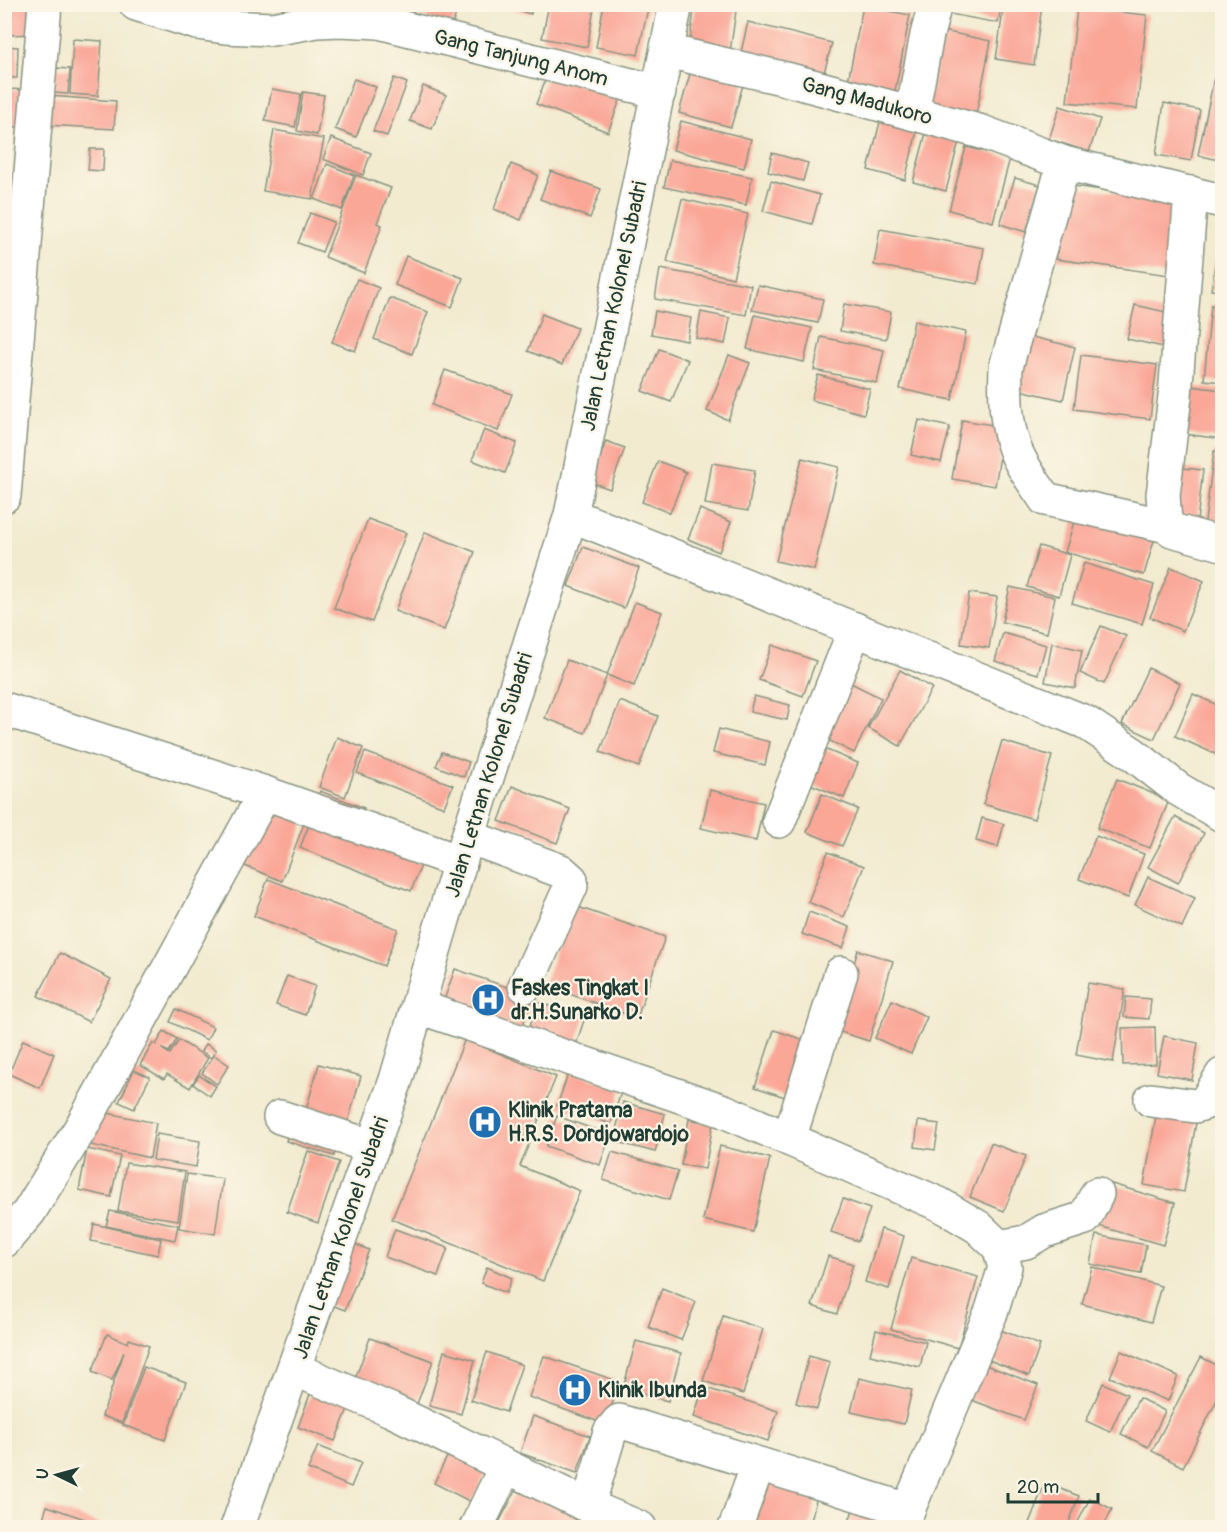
<svg xmlns="http://www.w3.org/2000/svg" width="1227" height="1532" viewBox="0 0 1227 1532" font-family="Pangolin,sans-serif">
<rect width="100%" height="100%" fill="#fcf5e5"/>
<filter id="ink" filterUnits="userSpaceOnUse"><feTurbulence type="fractalNoise" baseFrequency=".0167" numOctaves="2"/><feDisplacementMap in="SourceGraphic" scale="12" xChannelSelector="R" yChannelSelector="G"/><feConvolveMatrix kernelMatrix="1 2 1 2 8 2 1 2 1" color-interpolation-filters="sRGB"/></filter>
<filter id="wash" filterUnits="userSpaceOnUse"><feTurbulence type="fractalNoise" baseFrequency=".008" numOctaves="4" result="noise"/><feDisplacementMap in="SourceGraphic" scale="24" xChannelSelector="R" yChannelSelector="G"/><feGaussianBlur stdDeviation="1.35" result="paint"/><feColorMatrix in="noise" values="0 0 0 0 0 0 0 0 0 0 0 0 0 0 0 0 0 1.4 0 .05"/><feComposite in="paint" operator="in"/></filter>
<g filter="url(#wash)">
<rect width="100%" height="100%" fill="#f2ebd0"/>
<g id="blocks">
<!-- building -->
<g fill="#faa798">
<polygon points="5,4 35,4 36,34 7,35"/>
<polygon points="404,4 460,4 451,27 403,8"/>
<polygon points="494,4 533,4 531,14"/>
<polygon points="549,4 595,4 587,47 542,38"/>
<polygon points="604,4 632,4 648,8 638,55 596,47"/>
<polygon points="695,4 737,4 730,52 689,46"/>
<polygon points="940,4 1002,4 998,23 939,12"/>
<polygon points="1004,4 1042,5 1034,65 996,59"/>
<polygon points="863,6 910,15 895,91 848,81"/>
<polygon points="1077,8 1147,15 1137,109 1067,102"/>
<polygon points="748,22 832,43 824,73 741,52"/>
<polygon points="943,31 991,41 975,120 927,111"/>
<polygon points="73,39 102,41 98,96 70,94"/>
<polygon points="4,46 18,47 17,78 4,78"/>
<polygon points="693,63 745,78 731,127 679,113"/>
<polygon points="56,68 70,69 68,94 54,93"/>
<polygon points="548,73 620,100 608,132 536,104"/>
<polygon points="394,78 407,83 387,136 373,131"/>
<polygon points="1214,78 1222,80 1222,161 1198,155"/>
<polygon points="354,79 376,87 356,137 335,129"/>
<polygon points="423,86 446,95 432,129 410,121"/>
<polygon points="4,89 33,90 31,128 4,126"/>
<polygon points="272,89 301,94 295,127 265,121"/>
<polygon points="303,92 324,95 317,135 297,131"/>
<polygon points="49,96 116,101 114,129 47,125"/>
<polygon points="1164,103 1200,110 1191,161 1156,155"/>
<polygon points="1060,106 1100,119 1089,152 1049,139"/>
<polygon points="883,110 920,119 905,180 868,170"/>
<polygon points="681,121 751,139 744,168 673,150"/>
<polygon points="274,130 324,139 312,199 263,191"/>
<polygon points="926,133 959,141 946,191 913,182"/>
<polygon points="331,138 371,153 363,175 323,159"/>
<polygon points="966,147 1010,158 993,222 949,210"/>
<polygon points="90,149 104,149 103,171 88,170"/>
<polygon points="772,153 808,163 803,181 768,172"/>
<polygon points="670,160 752,177 746,205 664,187"/>
<polygon points="327,164 354,175 342,210 314,199"/>
<polygon points="511,164 538,175 521,220 494,209"/>
<polygon points="551,171 601,189 590,218 540,199"/>
<polygon points="356,175 391,188 377,223 382,225 364,273 325,257"/>
<polygon points="1015,178 1040,185 1026,232 1000,224"/>
<polygon points="771,181 820,195 812,224 763,211"/>
<polygon points="1067,185 1179,201 1169,275 1056,259"/>
<polygon points="682,199 748,214 733,278 667,262"/>
<polygon points="310,213 334,222 322,252 298,243"/>
<polygon points="1221,228 1222,228 1222,291 1211,290"/>
<polygon points="880,229 984,248 978,284 874,265"/>
<polygon points="406,256 463,278 452,307 395,285"/>
<polygon points="660,269 751,285 746,315 655,299"/>
<polygon points="357,279 379,288 355,351 332,342"/>
<polygon points="758,285 823,299 818,323 752,310"/>
<polygon points="390,298 428,312 412,354 374,339"/>
<polygon points="844,304 891,312 886,339 840,331"/>
<polygon points="1135,305 1175,314 1168,348 1127,339"/>
<polygon points="1211,305 1222,306 1222,382 1204,380"/>
<polygon points="655,311 691,318 687,341 651,334"/>
<polygon points="701,312 730,318 725,344 696,338"/>
<polygon points="542,314 577,328 562,365 528,351"/>
<polygon points="755,315 812,328 804,362 747,349"/>
<polygon points="914,321 966,332 952,400 900,389"/>
<polygon points="1019,334 1075,347 1063,400 1007,387"/>
<polygon points="821,337 884,350 877,383 814,370"/>
<polygon points="659,349 688,360 671,402 642,391"/>
<polygon points="729,355 750,363 728,420 707,411"/>
<polygon points="1081,355 1157,365 1150,419 1074,409"/>
<polygon points="445,370 512,394 498,431 432,405"/>
<polygon points="818,375 870,389 864,414 811,400"/>
<polygon points="1190,386 1222,390 1222,439 1184,434"/>
<polygon points="919,420 950,427 941,462 911,455"/>
<polygon points="962,420 1005,427 995,486 952,479"/>
<polygon points="484,430 517,443 505,473 472,460"/>
<polygon points="606,441 625,448 610,489 591,482"/>
<polygon points="1214,451 1222,452 1222,531 1204,529"/>
<polygon points="802,458 839,467 814,570 776,561"/>
<polygon points="658,461 686,472 670,513 642,502"/>
<polygon points="712,463 755,470 748,511 705,504"/>
<polygon points="1172,467 1203,470 1197,521 1167,518"/>
<polygon points="700,509 731,522 719,552 688,539"/>
<polygon points="1076,515 1155,537 1144,575 1065,552"/>
<polygon points="368,519 406,533 372,622 334,608"/>
<polygon points="425,532 475,552 444,630 395,611"/>
<polygon points="1039,546 1070,555 1059,596 1027,587"/>
<polygon points="583,547 639,568 624,608 568,586"/>
<polygon points="1084,563 1154,585 1142,624 1072,603"/>
<polygon points="1171,567 1204,581 1183,631 1150,617"/>
<polygon points="1010,587 1055,597 1047,633 1002,622"/>
<polygon points="969,593 997,597 989,648 961,644"/>
<polygon points="635,602 662,612 634,686 607,675"/>
<polygon points="1101,626 1126,636 1104,684 1080,673"/>
<polygon points="1003,633 1046,645 1038,674 995,661"/>
<polygon points="1052,643 1082,650 1075,688 1045,682"/>
<polygon points="772,645 816,661 803,696 759,680"/>
<polygon points="567,660 607,675 585,733 545,718"/>
<polygon points="1148,668 1180,683 1154,739 1122,724"/>
<polygon points="900,670 932,688 900,746 868,728"/>
<polygon points="845,680 881,698 854,753 818,735"/>
<polygon points="1193,694 1222,707 1222,757 1175,736"/>
<polygon points="754,696 790,705 787,720 750,712"/>
<polygon points="620,701 658,716 639,767 600,752"/>
<polygon points="719,729 770,742 765,765 713,753"/>
<polygon points="337,737 363,748 345,797 319,787"/>
<polygon points="1002,741 1052,756 1034,819 983,804"/>
<polygon points="817,746 858,763 844,798 803,781"/>
<polygon points="365,752 453,785 444,807 357,773"/>
<polygon points="442,752 469,762 464,777 436,766"/>
<polygon points="1117,779 1169,800 1150,848 1097,828"/>
<polygon points="512,786 570,809 557,843 499,821"/>
<polygon points="710,790 764,803 756,841 701,828"/>
<polygon points="320,791 364,808 358,823 314,806"/>
<polygon points="822,794 858,809 842,846 807,832"/>
<polygon points="270,798 308,813 282,881 245,866"/>
<polygon points="1175,817 1204,833 1178,883 1148,867"/>
<polygon points="982,818 1004,824 998,847 976,841"/>
<polygon points="310,822 422,863 411,891 300,848"/>
<polygon points="1096,836 1144,854 1128,898 1079,879"/>
<polygon points="828,852 864,866 844,917 808,902"/>
<polygon points="1148,877 1195,898 1182,927 1135,905"/>
<polygon points="268,879 398,929 384,966 254,916"/>
<polygon points="572,905 665,937 637,1018 544,985"/>
<polygon points="809,912 850,927 843,948 802,934"/>
<polygon points="858,950 893,961 869,1041 834,1030"/>
<polygon points="60,953 111,979 89,1022 38,996"/>
<polygon points="455,969 533,996 521,1030 443,1003"/>
<polygon points="287,976 315,986 305,1015 276,1005"/>
<polygon points="1088,983 1125,989 1113,1062 1076,1055"/>
<polygon points="1126,997 1151,999 1149,1019 1124,1017"/>
<polygon points="892,1000 927,1017 911,1054 875,1038"/>
<polygon points="537,1002 585,1017 574,1051 527,1036"/>
<polygon points="176,1009 213,1027 207,1040 170,1022"/>
<polygon points="1155,1027 1156,1064 1123,1065 1122,1028"/>
<polygon points="774,1030 807,1041 788,1098 755,1087"/>
<polygon points="164,1031 177,1039 169,1052 162,1049 170,1054 179,1040 208,1058 190,1088 167,1074 164,1079 140,1065 153,1043 156,1045"/>
<polygon points="1164,1036 1198,1043 1192,1080 1157,1073"/>
<polygon points="465,1039 556,1077 520,1166 580,1191 543,1281 392,1219"/>
<polygon points="23,1040 54,1054 40,1088 9,1074"/>
<polygon points="206,1044 216,1050 211,1058 201,1051"/>
<polygon points="214,1055 229,1065 217,1084 202,1073"/>
<polygon points="319,1064 361,1076 346,1129 304,1117"/>
<polygon points="134,1070 150,1077 134,1109 119,1102"/>
<polygon points="569,1071 622,1089 611,1124 557,1106"/>
<polygon points="199,1075 216,1086 210,1096 193,1084"/>
<polygon points="623,1102 665,1114 655,1152 613,1141"/>
<polygon points="1157,1110 1197,1117 1184,1192 1144,1185"/>
<polygon points="102,1112 156,1123 150,1158 91,1145"/>
<polygon points="557,1116 610,1135 600,1165 546,1146"/>
<polygon points="689,1119 713,1124 705,1169 681,1165"/>
<polygon points="918,1121 939,1124 935,1150 915,1147"/>
<polygon points="291,1125 339,1139 334,1156 286,1141"/>
<polygon points="157,1134 200,1141 196,1167 153,1160"/>
<polygon points="991,1143 1026,1156 1004,1211 970,1197"/>
<polygon points="720,1146 770,1158 753,1232 703,1220"/>
<polygon points="87,1149 120,1156 111,1197 79,1190"/>
<polygon points="308,1151 339,1162 318,1223 287,1212"/>
<polygon points="612,1152 678,1171 669,1200 603,1180"/>
<polygon points="126,1163 185,1172 178,1220 118,1211"/>
<polygon points="187,1174 223,1179 215,1234 179,1228"/>
<polygon points="1112,1184 1175,1203 1163,1245 1099,1226"/>
<polygon points="843,1199 870,1209 858,1241 831,1232"/>
<polygon points="110,1211 178,1225 175,1240 106,1226"/>
<polygon points="94,1224 161,1239 158,1255 91,1241"/>
<polygon points="395,1229 448,1248 438,1276 385,1257"/>
<polygon points="881,1229 904,1236 889,1289 865,1282"/>
<polygon points="1096,1235 1146,1245 1141,1274 1090,1264"/>
<polygon points="350,1242 369,1250 345,1310 326,1303"/>
<polygon points="828,1256 853,1264 837,1314 812,1306"/>
<polygon points="911,1258 978,1277 958,1348 891,1329"/>
<polygon points="487,1267 512,1278 506,1293 481,1283"/>
<polygon points="1092,1267 1161,1286 1151,1322 1082,1304"/>
<polygon points="662,1288 696,1302 681,1340 648,1327"/>
<polygon points="723,1316 763,1329 743,1394 703,1381"/>
<polygon points="995,1328 1040,1345 1029,1376 984,1358"/>
<polygon points="876,1330 926,1342 920,1367 870,1355"/>
<polygon points="107,1334 128,1343 129,1339 149,1346 122,1423 102,1416 124,1352 112,1380 92,1372"/>
<polygon points="370,1338 433,1361 417,1404 354,1382"/>
<polygon points="636,1341 681,1353 668,1401 623,1389"/>
<polygon points="444,1351 475,1360 461,1414 429,1406"/>
<polygon points="1121,1351 1178,1376 1168,1401 1110,1377"/>
<polygon points="487,1352 522,1365 506,1412 471,1400"/>
<polygon points="544,1356 620,1382 605,1424 529,1397"/>
<polygon points="809,1356 830,1362 817,1409 796,1403"/>
<polygon points="1201,1357 1222,1368 1222,1390 1183,1467 1152,1451"/>
<polygon points="983,1364 1038,1385 1024,1420 969,1399"/>
<polygon points="144,1367 186,1382 165,1440 123,1425"/>
<polygon points="859,1378 912,1390 904,1424 851,1412"/>
<polygon points="1103,1383 1127,1394 1110,1432 1086,1421"/>
<polygon points="703,1387 778,1411 768,1441 694,1417"/>
<polygon points="312,1389 350,1404 335,1441 298,1427"/>
<polygon points="1139,1398 1165,1411 1148,1447 1121,1434"/>
<polygon points="533,1416 590,1436 577,1473 520,1453"/>
<polygon points="454,1443 491,1463 471,1502 434,1483"/>
<polygon points="318,1446 361,1463 351,1487 308,1469"/>
<polygon points="761,1473 819,1489 809,1528 747,1528"/>
<polygon points="521,1481 579,1513 571,1528 496,1528"/>
<polygon points="1045,1483 1079,1496 1067,1528 1027,1528"/>
<polygon points="857,1497 906,1513 901,1528 847,1528"/>
<polygon points="1090,1498 1112,1509 1103,1528 1075,1528"/>
<polygon points="47,1506 102,1525 101,1528 40,1528"/>
</g>
</g>
</g>
<g filter="url(#ink)">
<use href="#blocks" fill-opacity="0" stroke="#889482" stroke-width="1.5"/>
<g fill="none" stroke-linecap="round" stroke-linejoin="round">
<defs>
<g id="minor">
<polyline points="136,4 197,23 225,27 272,29 317,21 341,20 379,22 659,92"/>
<polyline points="667,51 786,79 982,132 1064,163 1222,201"/>
<polyline points="912,113 927,35 935,4"/>
<path d="M1064 163 1006 367C1005 393 1005 421 1014 446 1020 465 1034 482 1045 499L1167 526"/>
<polyline points="1191,193 1175,396 1163,495 1165,521 1172,530 1222,544"/>
<polyline points="4,496 45,4"/>
<polyline points="571,515 1085,722 1133,754 1178,789 1222,815"/>
<polyline points="4,709 265,793 460,862"/>
<polyline points="779,821 855,629"/>
<polyline points="469,837 561,871 571,880 571,886 525,986"/>
<polyline points="1151,1100 1195,1106 1205,1103 1222,1075"/>
<polyline points="280,1117 373,1147"/>
<polyline points="789,1139 841,973"/>
<polyline points="4,1241 29,1212 82,1126 265,793"/>
<polyline points="999,1247 1026,1242 1044,1231 1085,1218 1097,1194"/>
<polyline points="294,1369 391,1410 588,1506 610,1432 619,1421 908,1510 992,1310 1005,1267 999,1247 978,1227 939,1204 724,1111 419,1007"/>
<polyline points="588,1506 640,1528"/>
<polyline points="476,1528 506,1466"/>
<polyline points="735,1528 758,1465"/>
</g>
<polyline id="major" points="237,1528 396,1080 460,862 571,515 676,4"/>
</defs>
<!-- minor casing -->
<use href="#minor" stroke="#889482" stroke-width="36"/>
<!-- major casing -->
<use href="#major" stroke="#889482" stroke-width="36"/>
<!-- minor -->
<use href="#minor" stroke="#fff" stroke-width="33"/>
<!-- major -->
<use href="#major" stroke="#fff" stroke-width="33"/>
</g>
</g>
<!-- icons -->
<defs>
<symbol id="hospital-disc" viewBox="-11 -11 22 22"><circle r="9.5" fill="#1f6fb2" stroke="#fcf5e5"/><path d="M-5-5h3v3.5h4V-5h3V5h-3V1.5h-4V5h-3Z" fill="#fff"/></symbol>
</defs>
<g fill-rule="evenodd">
<use href="#hospital-disc" x="469" y="981" width="38" height="38"/>
<use href="#hospital-disc" x="466" y="1103" width="38" height="38"/>
<use href="#hospital-disc" x="556" y="1371" width="38" height="38"/>
</g>
<g text-anchor="middle" dominant-baseline="central" stroke-width="4.5" stroke-linejoin="round" paint-order="stroke">
<!-- street labels -->
<g font-size="21" fill="#1f3d34" stroke="#fcf5e5">
<text transform="translate(521 58) rotate(14)">Gang Tanjung Anom</text>
<text transform="translate(867 101) rotate(15)">Gang Madukoro</text>
<text transform="translate(614 306) rotate(-78)">Jalan Letnan Kolonel Subadri</text>
<text transform="translate(489 775) rotate(-73)">Jalan Letnan Kolonel Subadri</text>
<text transform="translate(341 1238) rotate(-71)">Jalan Letnan Kolonel Subadri</text>
</g>
<!-- poi labels -->
<g font-size="21" font-weight="bold" fill="#1f3d34" stroke="#fcf5e5" text-anchor="start">
<text x="511" y="988">Faskes Tingkat I<tspan x="511" dy="24">dr.H.Sunarko D.</tspan></text>
<text x="508" y="1110">Klinik Pratama<tspan x="508" dy="24">H.R.S. Dordjowardojo</tspan></text>
<text x="598" y="1390">Klinik Ibunda</text>
</g>
</g>
<!-- margin -->
<rect width="1227" height="1532" fill="none" stroke="#fcf5e5" stroke-width="24"/>
<!-- north arrow -->
<g transform="translate(57 1475) rotate(275)" stroke="#fcf5e5" stroke-width="4.5" paint-order="stroke">
<path d="M0-4.5L10 22L0 15L-10 22Z" fill="#1f3d34"/>
<text y="-9" font-size="16" font-weight="bold" text-anchor="middle" fill="#1f3d34">U</text>
</g>
<!-- scale -->
<path d="M1008 1493v9h90v-9" fill="none" stroke="#1f3d34" stroke-width="3"/>
<text x="1017" y="1493" font-size="18" fill="#1f3d34" stroke="#fcf5e5" stroke-width="4.5" paint-order="stroke">20 m</text>
</svg>
